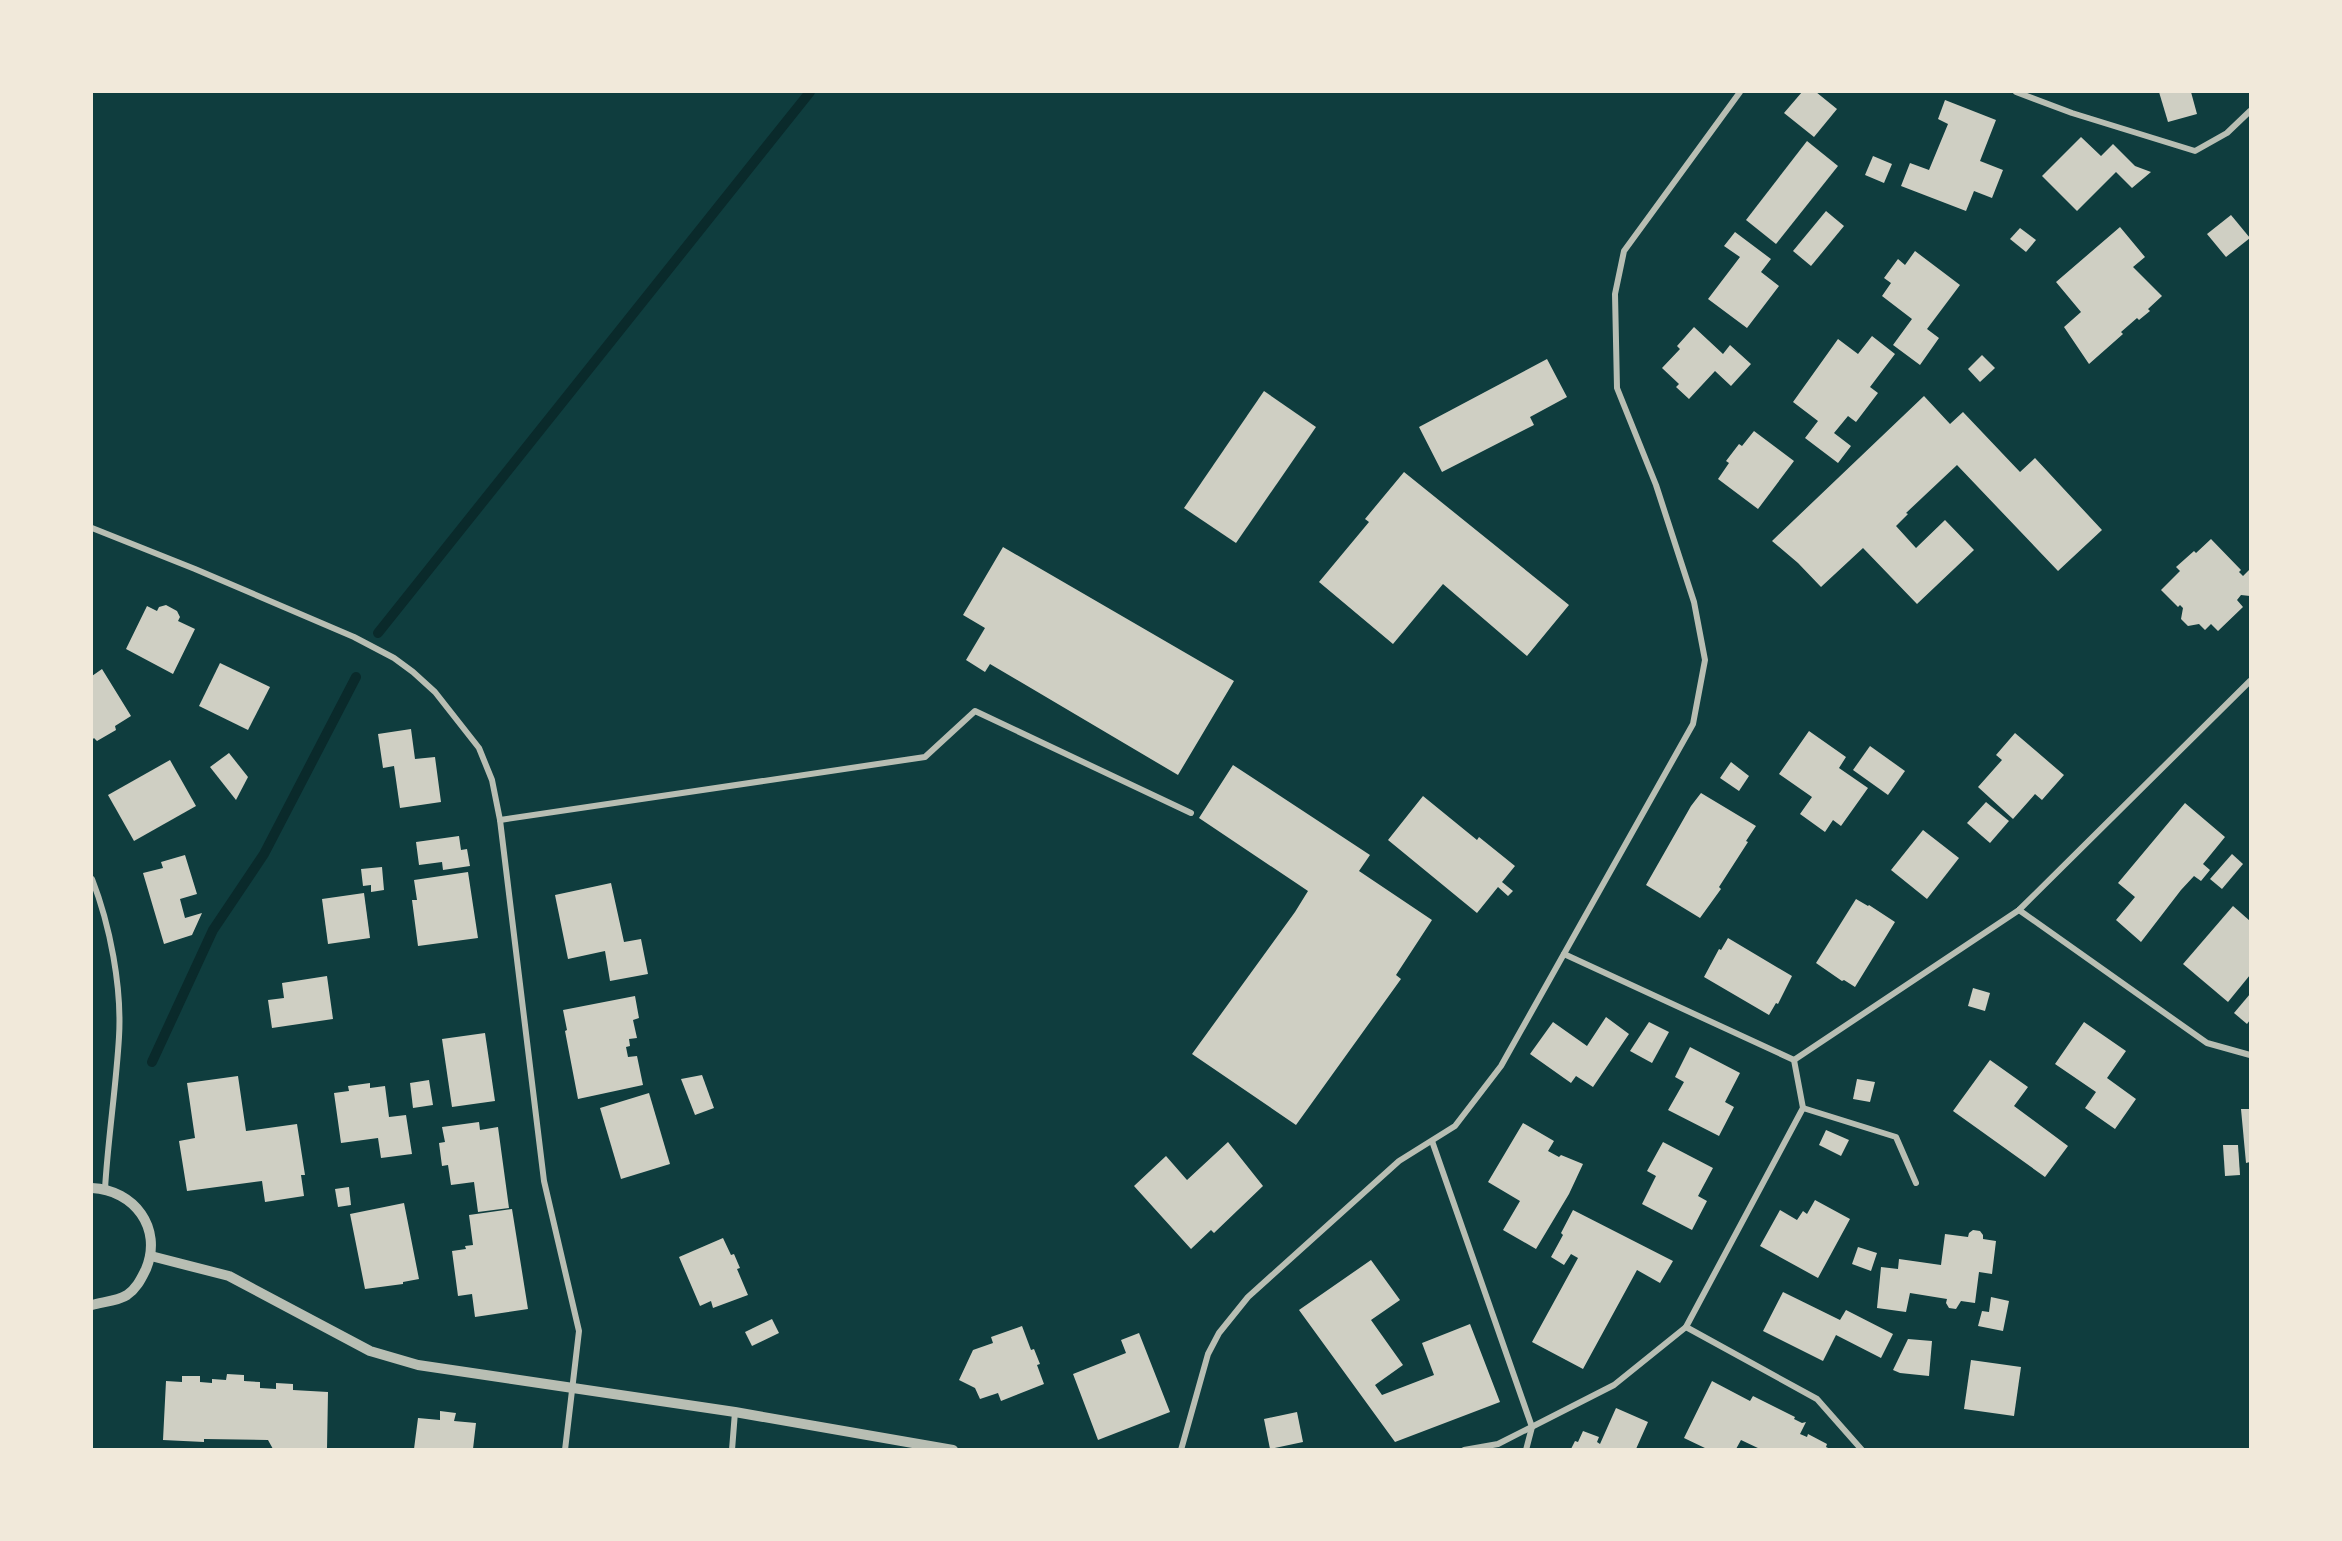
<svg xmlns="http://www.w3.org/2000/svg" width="2342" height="1541" viewBox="0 0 2342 1541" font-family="'DejaVu Sans',sans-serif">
<rect width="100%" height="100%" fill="#0f3d3e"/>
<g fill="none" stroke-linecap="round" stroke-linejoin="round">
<!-- stream -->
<g stroke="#0a2a2b" stroke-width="10">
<polyline points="378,633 810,92"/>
<polyline points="152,1062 213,930 264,854 356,677"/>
</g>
</g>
<!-- building -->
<g fill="#cfcfc3">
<polygon points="1802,92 1816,92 1837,109 1814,137 1784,113"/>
<polygon points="2159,92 2191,92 2197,114 2168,122"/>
<polygon points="1945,100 1996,120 1980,161 2003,170 1992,198 1974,191 1966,211 1901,186 1910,163 1929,170 1948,124 1938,119"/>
<polygon points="2081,137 2101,156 2113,144 2135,166 2151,172 2132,188 2116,172 2077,211 2042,176"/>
<polygon points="1807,141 1838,166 1776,244 1746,220"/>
<polygon points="1873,156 1892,164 1884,183 1865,175"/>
<polygon points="1826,211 1844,226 1811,266 1793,251"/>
<polygon points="2231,215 2250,238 2226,257 2207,234"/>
<polygon points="2120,227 2145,257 2133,267 2162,296 2148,309 2150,311 2139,320 2137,318 2121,332 2123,334 2089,364 2064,327 2081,312 2056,282"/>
<polygon points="2020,228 2036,240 2026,252 2010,239"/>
<polygon points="1735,232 1771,259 1761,272 1779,286 1747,328 1708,299 1740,257 1724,246"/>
<polygon points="1915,251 1960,285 1927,329 1939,338 1920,365 1893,345 1912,319 1882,296 1891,283 1884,278 1898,259 1905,265"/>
<polygon points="1694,327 1723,354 1730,345 1751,364 1731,386 1715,371 1689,399 1676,387 1679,384 1662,368 1680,349 1677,346"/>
<polygon points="1872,336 1895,354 1870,387 1878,393 1856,422 1848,416 1834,433 1851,446 1838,463 1805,438 1818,421 1793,402 1838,339 1858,354"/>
<polygon points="1982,355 1995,368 1980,382 1968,369"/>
<polygon points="1547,359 1567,397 1530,417 1534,425 1442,472 1419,427"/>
<polygon points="1264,391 1316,427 1236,543 1184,508"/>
<polygon points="1924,396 1950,424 1963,412 2020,472 2035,458 2102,530 2058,571 1957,465 1906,513 1908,514 1896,526 1916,548 1945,520 1974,550 1917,604 1863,548 1821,587 1798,563 1772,541"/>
<polygon points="1754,431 1794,461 1758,509 1718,479 1729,463 1726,461 1739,444 1742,446"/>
<polygon points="1404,472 1569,605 1527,656 1443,584 1393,644 1319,582 1369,522 1365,519"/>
<polygon points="2211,539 2241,570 2239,572 2243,576 2250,569 2250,596 2241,595 2237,600 2243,607 2218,631 2211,624 2205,630 2199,624 2188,626 2181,619 2183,608 2180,605 2178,607 2161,590 2180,571 2176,567 2194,551 2196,553"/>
<polygon points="1003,547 1234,681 1178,775 990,664 985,672 966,660 985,628 963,615"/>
<polygon points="166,605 177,611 180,617 178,621 195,629 173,674 126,649 147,606 157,611 159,607"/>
<polygon points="220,663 270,687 248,730 199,706"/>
<polygon points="102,669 131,716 115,726 116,730 97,741 94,738 92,740 92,676"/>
<polygon points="411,729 415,759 435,757 441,802 400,808 394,766 383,768 378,734"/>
<polygon points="1809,731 1846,757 1839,768 1868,788 1841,826 1833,820 1825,832 1800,814 1812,797 1779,774"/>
<polygon points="2015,733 2064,775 2042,800 2035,794 2013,819 1978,787 2002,760 1996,755"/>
<polygon points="1870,746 1905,771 1888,795 1853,770"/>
<polygon points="229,753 248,777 236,800 210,767"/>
<polygon points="170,760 196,806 134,841 108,795"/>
<polygon points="1731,762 1749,776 1739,791 1720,778"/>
<polygon points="1233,765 1370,855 1359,871 1432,920 1396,975 1401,979 1296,1125 1192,1054 1295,912 1308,891 1199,818"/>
<polygon points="1701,793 1756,826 1746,841 1748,842 1719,887 1721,889 1700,918 1646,885 1691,806"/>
<polygon points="1423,796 1477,840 1479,837 1515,866 1502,882 1513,891 1508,896 1498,887 1477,913 1388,840"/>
<polygon points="1986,802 2009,821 1990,843 1967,823"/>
<polygon points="2185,803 2225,837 2203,864 2210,870 2201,881 2194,876 2181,890 2141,942 2116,920 2135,897 2118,883"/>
<polygon points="1923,830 1959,858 1927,899 1891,870"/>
<polygon points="459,836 461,850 467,849 470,866 443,870 442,862 419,865 416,842"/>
<polygon points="2232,854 2243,864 2222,889 2210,879"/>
<polygon points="185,855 197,894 180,899 185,918 202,913 192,935 164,944 143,873 163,868 161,862"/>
<polygon points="382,867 384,890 371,892 371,885 363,886 361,869"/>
<polygon points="468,872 478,938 418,946 412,900 417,900 414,880"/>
<polygon points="611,883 624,942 641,939 648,974 610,981 605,951 568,959 555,895"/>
<polygon points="364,893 370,938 328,944 322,899"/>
<polygon points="1856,899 1868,906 1869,905 1895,922 1855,987 1844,980 1842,981 1816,963"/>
<polygon points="2233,906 2250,921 2250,975 2228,1002 2183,964"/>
<polygon points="1728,938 1792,976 1778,1004 1776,1003 1769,1015 1704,977 1719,949 1721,950"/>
<polygon points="327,976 333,1019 272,1028 268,1000 284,998 282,983"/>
<polygon points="1973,988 1990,993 1985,1011 1968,1006"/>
<polygon points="2250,994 2250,1020 2247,1024 2234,1013"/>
<polygon points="635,996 639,1018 633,1020 637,1038 629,1039 630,1046 626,1047 628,1057 637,1056 643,1085 578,1099 565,1031 567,1030 563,1010"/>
<polygon points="1606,1017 1629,1034 1593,1087 1576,1076 1571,1083 1530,1054 1553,1022 1587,1046"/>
<polygon points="1649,1022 1669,1032 1652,1063 1630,1051"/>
<polygon points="2084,1022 2126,1051 2107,1078 2136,1099 2115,1129 2085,1108 2096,1092 2055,1064"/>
<polygon points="485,1033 495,1101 452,1107 442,1039"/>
<polygon points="1690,1047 1740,1073 1725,1102 1734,1107 1719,1136 1668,1110 1684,1082 1675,1077"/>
<polygon points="1990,1060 2028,1087 2014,1106 2068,1146 2045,1177 1953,1111"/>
<polygon points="702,1075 714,1108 695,1115 681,1079"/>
<polygon points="238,1076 246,1131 297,1124 305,1175 301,1175 304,1196 265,1202 262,1181 187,1191 179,1141 195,1138 187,1083"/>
<polygon points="1857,1079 1875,1082 1870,1102 1853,1099"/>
<polygon points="429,1080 433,1105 413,1108 410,1083"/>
<polygon points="370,1083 370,1088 385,1086 389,1117 406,1115 412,1154 381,1158 378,1138 341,1143 334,1093 349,1091 348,1086"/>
<polygon points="649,1093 670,1164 621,1179 600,1108"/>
<polygon points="2241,1109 2250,1109 2250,1162 2246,1163"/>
<polygon points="479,1122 480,1130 498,1127 509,1208 478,1212 474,1182 451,1185 448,1165 442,1166 439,1143 445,1142 442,1127"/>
<polygon points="1523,1123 1554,1141 1548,1151 1559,1157 1561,1155 1583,1164 1569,1194 1536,1249 1503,1230 1520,1201 1488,1182"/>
<polygon points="1826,1130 1849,1140 1841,1156 1819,1145"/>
<polygon points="1228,1142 1263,1186 1214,1233 1211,1230 1191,1249 1134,1186 1166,1156 1187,1180"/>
<polygon points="1663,1142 1713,1168 1698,1196 1707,1201 1692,1230 1642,1204 1656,1176 1647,1171"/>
<polygon points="2223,1145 2238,1145 2240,1175 2225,1176"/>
<polygon points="349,1187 351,1205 338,1207 335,1189"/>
<polygon points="1815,1200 1850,1219 1818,1278 1760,1246 1780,1210 1797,1220 1803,1211 1807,1214"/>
<polygon points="404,1203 419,1279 403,1282 403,1284 365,1289 350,1214"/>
<polygon points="512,1209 528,1309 475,1317 472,1294 458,1296 452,1251 466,1249 465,1246 473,1245 469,1215"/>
<polygon points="1573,1210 1673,1261 1660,1283 1637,1270 1583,1369 1532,1342 1578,1258 1571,1254 1564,1265 1551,1257 1563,1235 1561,1233"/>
<polygon points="1973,1230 1980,1231 1983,1235 1983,1239 1996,1241 1992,1274 1979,1272 1975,1303 1961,1301 1956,1309 1949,1308 1946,1303 1947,1299 1910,1293 1906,1312 1877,1308 1881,1267 1898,1269 1899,1259 1941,1265 1945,1234 1968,1237 1969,1233"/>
<polygon points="723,1238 731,1255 734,1254 740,1268 737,1269 748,1295 713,1308 711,1301 700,1306 679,1257"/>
<polygon points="1858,1247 1877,1253 1871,1271 1852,1264"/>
<polygon points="1371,1260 1400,1300 1371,1320 1403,1365 1375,1385 1382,1395 1434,1375 1422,1343 1470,1324 1500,1402 1395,1442 1299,1310"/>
<polygon points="1783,1292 1840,1320 1846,1310 1893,1334 1881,1358 1836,1335 1823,1361 1763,1331"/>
<polygon points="1991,1297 2009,1301 2003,1331 1978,1326 1982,1311 1989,1312"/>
<polygon points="772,1319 779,1333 752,1346 745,1332"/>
<polygon points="1022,1326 1031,1350 1034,1349 1040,1364 1037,1365 1044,1384 1001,1401 998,1393 980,1399 975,1388 959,1380 973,1350 993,1343 991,1337"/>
<polygon points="1139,1333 1170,1412 1098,1440 1073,1374 1126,1353 1121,1340"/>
<polygon points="1908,1339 1932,1341 1929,1376 1900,1373 1893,1370"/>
<polygon points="1971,1360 2021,1367 2014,1416 1964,1409"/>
<polygon points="227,1374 244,1375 244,1381 260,1382 260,1388 276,1389 276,1383 293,1384 293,1390 328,1392 327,1449 273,1449 268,1440 204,1439 204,1442 163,1440 166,1381 182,1382 182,1376 200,1376 200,1382 212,1383 212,1379 226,1380"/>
<polygon points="1712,1381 1750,1401 1753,1396 1795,1417 1794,1419 1802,1423 1806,1422 1800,1434 1807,1437 1808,1434 1827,1444 1826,1447 1830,1449 1760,1449 1741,1440 1736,1449 1707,1449 1684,1438"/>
<polygon points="1616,1408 1648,1422 1636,1449 1571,1449 1575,1441 1578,1442 1583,1431 1599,1437 1597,1442 1600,1444"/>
<polygon points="440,1411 456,1413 454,1421 476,1423 473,1449 414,1449 418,1418 440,1420"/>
<polygon points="1297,1412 1303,1442 1270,1449 1264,1419"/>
</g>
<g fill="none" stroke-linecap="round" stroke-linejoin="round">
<!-- minor -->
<g stroke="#b8beb3" stroke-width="6">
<polyline points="2016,92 2072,113 2195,151 2227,133 2250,111"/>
<polyline points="92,528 195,569 354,637 394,658 413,672 435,692 479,748 492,780 500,820 544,1181 579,1331 565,1450"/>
<polyline points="500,820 925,757 975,711 1191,813"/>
<path d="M92 879C110 925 122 987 119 1037 116 1088 108 1138 105 1189"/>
<polyline points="2019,910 2207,1043 2250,1055"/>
<polyline points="1564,954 1794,1060 2019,910 2250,681"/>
<polyline points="1803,1108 1896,1137 1916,1183"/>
<polyline points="1432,1141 1532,1427 1526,1450"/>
<polyline points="1686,1327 1817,1399 1862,1450"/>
<polyline points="732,1450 735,1412"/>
<polyline points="1181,1450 1208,1354 1219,1333 1248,1297 1399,1161 1455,1126 1501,1066 1693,724 1705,660 1694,602 1656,485 1617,388 1615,294 1624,251 1740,92"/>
<polyline points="1464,1450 1498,1444 1614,1385 1686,1327 1803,1108 1794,1060"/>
</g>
<!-- tertiary -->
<g stroke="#b8beb3" stroke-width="10">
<path d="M92 1188C134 1190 163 1228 146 1269 141 1279 137 1288 127 1295 118 1301 102 1302 92 1305"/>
<polyline points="151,1256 229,1276 370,1351 418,1365 735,1412 953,1450"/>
</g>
</g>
<!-- border -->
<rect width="2342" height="1541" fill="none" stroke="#f1e9da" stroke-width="186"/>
</svg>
